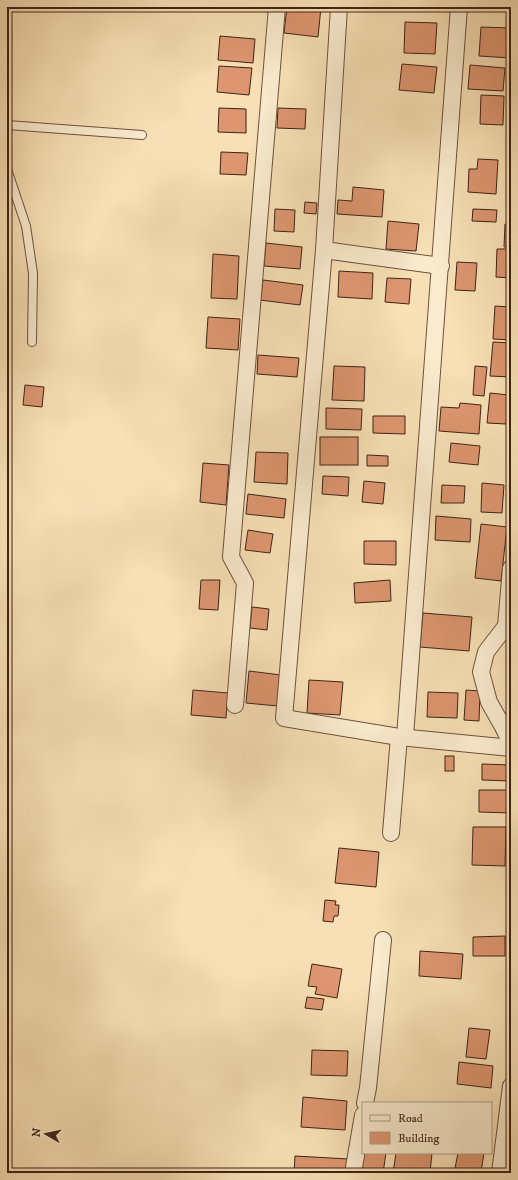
<svg xmlns="http://www.w3.org/2000/svg" width="518" height="1180" viewBox="0 0 518 1180" font-family="'IM FELL DW Pica',serif">
<rect width="100%" height="100%" fill="#f7e0b5"/>
<filter id="stains"><feTurbulence type="fractalNoise" baseFrequency=".005" numOctaves="4"/><feColorMatrix values="0 0 0 0 .2 0 0 0 0 .09 0 0 0 0 .02 0 0 0 .5 -.17"/></filter>
<radialGradient id="worn" r=".72"><stop offset=".6" stop-color="#630" stop-opacity="0"/><stop offset="1" stop-color="#630" stop-opacity=".3"/></radialGradient>
<!-- building -->
<g fill="#dd9670" stroke="#402316">
<polygon points="287,7 321,7 318,37 284,33"/>
<polygon points="405,22 437,23 435,54 404,53"/>
<polygon points="481,27 511,28 511,58 479,56"/>
<polygon points="220,36 255,39 253,63 218,60"/>
<polygon points="402,64 437,67 434,93 399,90"/>
<polygon points="470,65 505,68 503,91 468,89"/>
<polygon points="219,66 252,68 249,95 217,92"/>
<polygon points="481,95 504,96 503,125 480,124"/>
<polygon points="219,108 246,109 246,133 218,132"/>
<polygon points="278,108 306,109 305,129 277,128"/>
<polygon points="221,152 248,153 246,175 220,174"/>
<polygon points="478,159 498,160 496,194 468,192 469,169 477,169"/>
<polygon points="353,187 384,190 382,217 337,214 338,200 352,201"/>
<polygon points="305,202 317,203 316,214 304,213"/>
<polygon points="275,209 295,210 294,232 274,231"/>
<polygon points="473,209 497,210 496,222 472,221"/>
<polygon points="388,221 419,224 416,251 386,249"/>
<polygon points="505,224 511,224 511,247 504,247"/>
<polygon points="266,243 302,247 300,269 264,266"/>
<polygon points="497,249 511,249 511,278 496,277"/>
<polygon points="213,254 239,256 237,299 211,298"/>
<polygon points="457,262 477,263 475,291 455,290"/>
<polygon points="339,271 373,273 372,299 338,297"/>
<polygon points="387,278 411,279 409,304 385,302"/>
<polygon points="263,280 303,285 300,305 260,300"/>
<polygon points="495,306 511,307 511,340 493,339"/>
<polygon points="208,317 240,319 238,350 206,348"/>
<polygon points="493,342 511,343 511,377 490,376"/>
<polygon points="258,355 299,358 297,377 257,374"/>
<polygon points="334,366 365,367 364,401 332,400"/>
<polygon points="475,366 487,367 484,396 473,395"/>
<polygon points="25,385 44,387 42,407 23,405"/>
<polygon points="490,393 509,395 506,424 487,423"/>
<polygon points="460,403 481,405 479,434 439,431 441,407 459,408"/>
<polygon points="326,408 362,409 361,430 326,429"/>
<polygon points="373,416 405,416 405,434 373,433"/>
<rect x="320" y="437" width="38" height="28"/>
<polygon points="451,443 480,446 478,465 449,462"/>
<polygon points="256,452 288,453 287,484 254,482"/>
<polygon points="367,455 388,456 388,466 367,466"/>
<polygon points="203,463 229,465 226,505 200,502"/>
<polygon points="323,476 349,477 348,496 322,494"/>
<polygon points="364,481 385,483 383,504 362,502"/>
<polygon points="482,483 504,485 502,513 481,512"/>
<polygon points="442,485 465,486 464,503 441,503"/>
<polygon points="248,494 286,499 284,518 246,514"/>
<polygon points="436,516 471,519 470,542 435,540"/>
<polygon points="481,524 507,527 501,581 475,578"/>
<polygon points="248,530 273,534 270,553 245,550"/>
<polygon points="364,541 396,541 396,565 364,564"/>
<polygon points="201,580 220,580 218,610 199,609"/>
<polygon points="390,580 391,601 355,603 354,583"/>
<polygon points="252,607 269,609 267,630 250,628"/>
<polygon points="423,613 472,617 469,651 420,647"/>
<polygon points="249,671 281,675 278,706 246,703"/>
<polygon points="309,680 343,682 340,715 307,713"/>
<polygon points="193,690 228,693 226,718 191,715"/>
<polygon points="466,690 480,691 479,721 464,720"/>
<polygon points="428,692 458,693 457,718 427,717"/>
<rect x="445" y="756" width="9" height="15"/>
<polygon points="482,764 511,765 511,781 482,780"/>
<polygon points="479,790 511,790 511,813 479,812"/>
<polygon points="473,827 506,827 505,866 472,865"/>
<polygon points="339,848 379,852 376,887 335,883"/>
<polygon points="325,900 336,901 335,905 339,905 338,916 334,916 333,922 323,921"/>
<polygon points="505,936 505,956 473,956 473,937"/>
<polygon points="420,951 463,954 461,979 419,976"/>
<polygon points="312,964 342,969 337,998 315,994 317,987 308,986"/>
<polygon points="307,997 324,999 322,1010 305,1008"/>
<polygon points="469,1028 490,1030 486,1059 466,1057"/>
<polygon points="312,1050 348,1051 347,1076 311,1075"/>
<polygon points="459,1062 493,1066 491,1088 457,1084"/>
<polygon points="303,1097 347,1101 345,1130 301,1127"/>
<polygon points="364,1153 386,1153 383,1173 361,1173"/>
<polygon points="396,1153 432,1153 430,1173 393,1173"/>
<polygon points="458,1153 484,1153 481,1172 455,1168"/>
<polygon points="295,1156 349,1159 348,1173 294,1173"/>
<polygon points="451,1171 471,1173 451,1173"/>
</g>
<g fill="none" stroke-linecap="round" stroke-linejoin="round">
<defs>
<g id="lane">
<polyline points="7,125 142,135"/>
<polyline points="7,169 26,226 33,273 32,342"/>
</g>
<g id="street">
<polyline points="339,7 324,250 284,718 399,737 511,748"/>
<polyline points="324,250 441,266"/>
<polyline points="511,568 506,626 486,652 481,672 489,702 502,725 511,743"/>
<polyline points="235,705 245,583 231,557 277,7"/>
<polyline points="405,737 459,7"/>
<polyline points="391,833 399,737"/>
<polyline points="365,1103 368,1088 383,940"/>
<polyline points="353,1173 363,1115"/>
<polyline points="500,1173 511,1086"/>
</g>
</defs>
<!-- lane casing -->
<use href="#lane" stroke="#6e523e" stroke-width="10"/>
<!-- street casing -->
<use href="#street" stroke="#6e523e" stroke-width="18"/>
<!-- lane -->
<use href="#lane" stroke="#faebcf" stroke-width="8"/>
<!-- street -->
<use href="#street" stroke="#faebcf" stroke-width="16"/>
</g>
<!-- margin -->
<rect width="518" height="1180" fill="none" stroke="#f7e0b5" stroke-width="24"/>
<rect x="8" y="8" width="502" height="1164" fill="none" stroke="#402316" stroke-width="2"/>
<rect x="12" y="12" width="494" height="1156" fill="none" stroke="#402316"/>
<!-- legend -->
<rect x="362" y="1102" width="130" height="52" fill="#faebcf" stroke="#b09b85"/>
<rect x="370" y="1115" width="20" height="6" fill="#faebcf" stroke="#b09b85"/>
<text x="398" y="1122" font-size="12" fill="#402316">Road</text>
<rect x="370" y="1132" width="20" height="12" fill="#dd9670" stroke="#b09b85"/>
<text x="398" y="1142" font-size="12" fill="#402316">Building</text>
<!-- north arrow -->
<g transform="translate(46 1134) rotate(279)" stroke="#faebcf" stroke-width="3" paint-order="stroke">
<path d="M0-3L7 15L0 10L-7 15Z" fill="#402316"/>
<text y="-6" font-size="11" font-weight="bold" text-anchor="middle" fill="#402316">N</text>
</g>
<rect width="100%" height="100%" filter="url(#stains)"/>
<rect width="100%" height="100%" fill="url(#worn)"/>
</svg>
